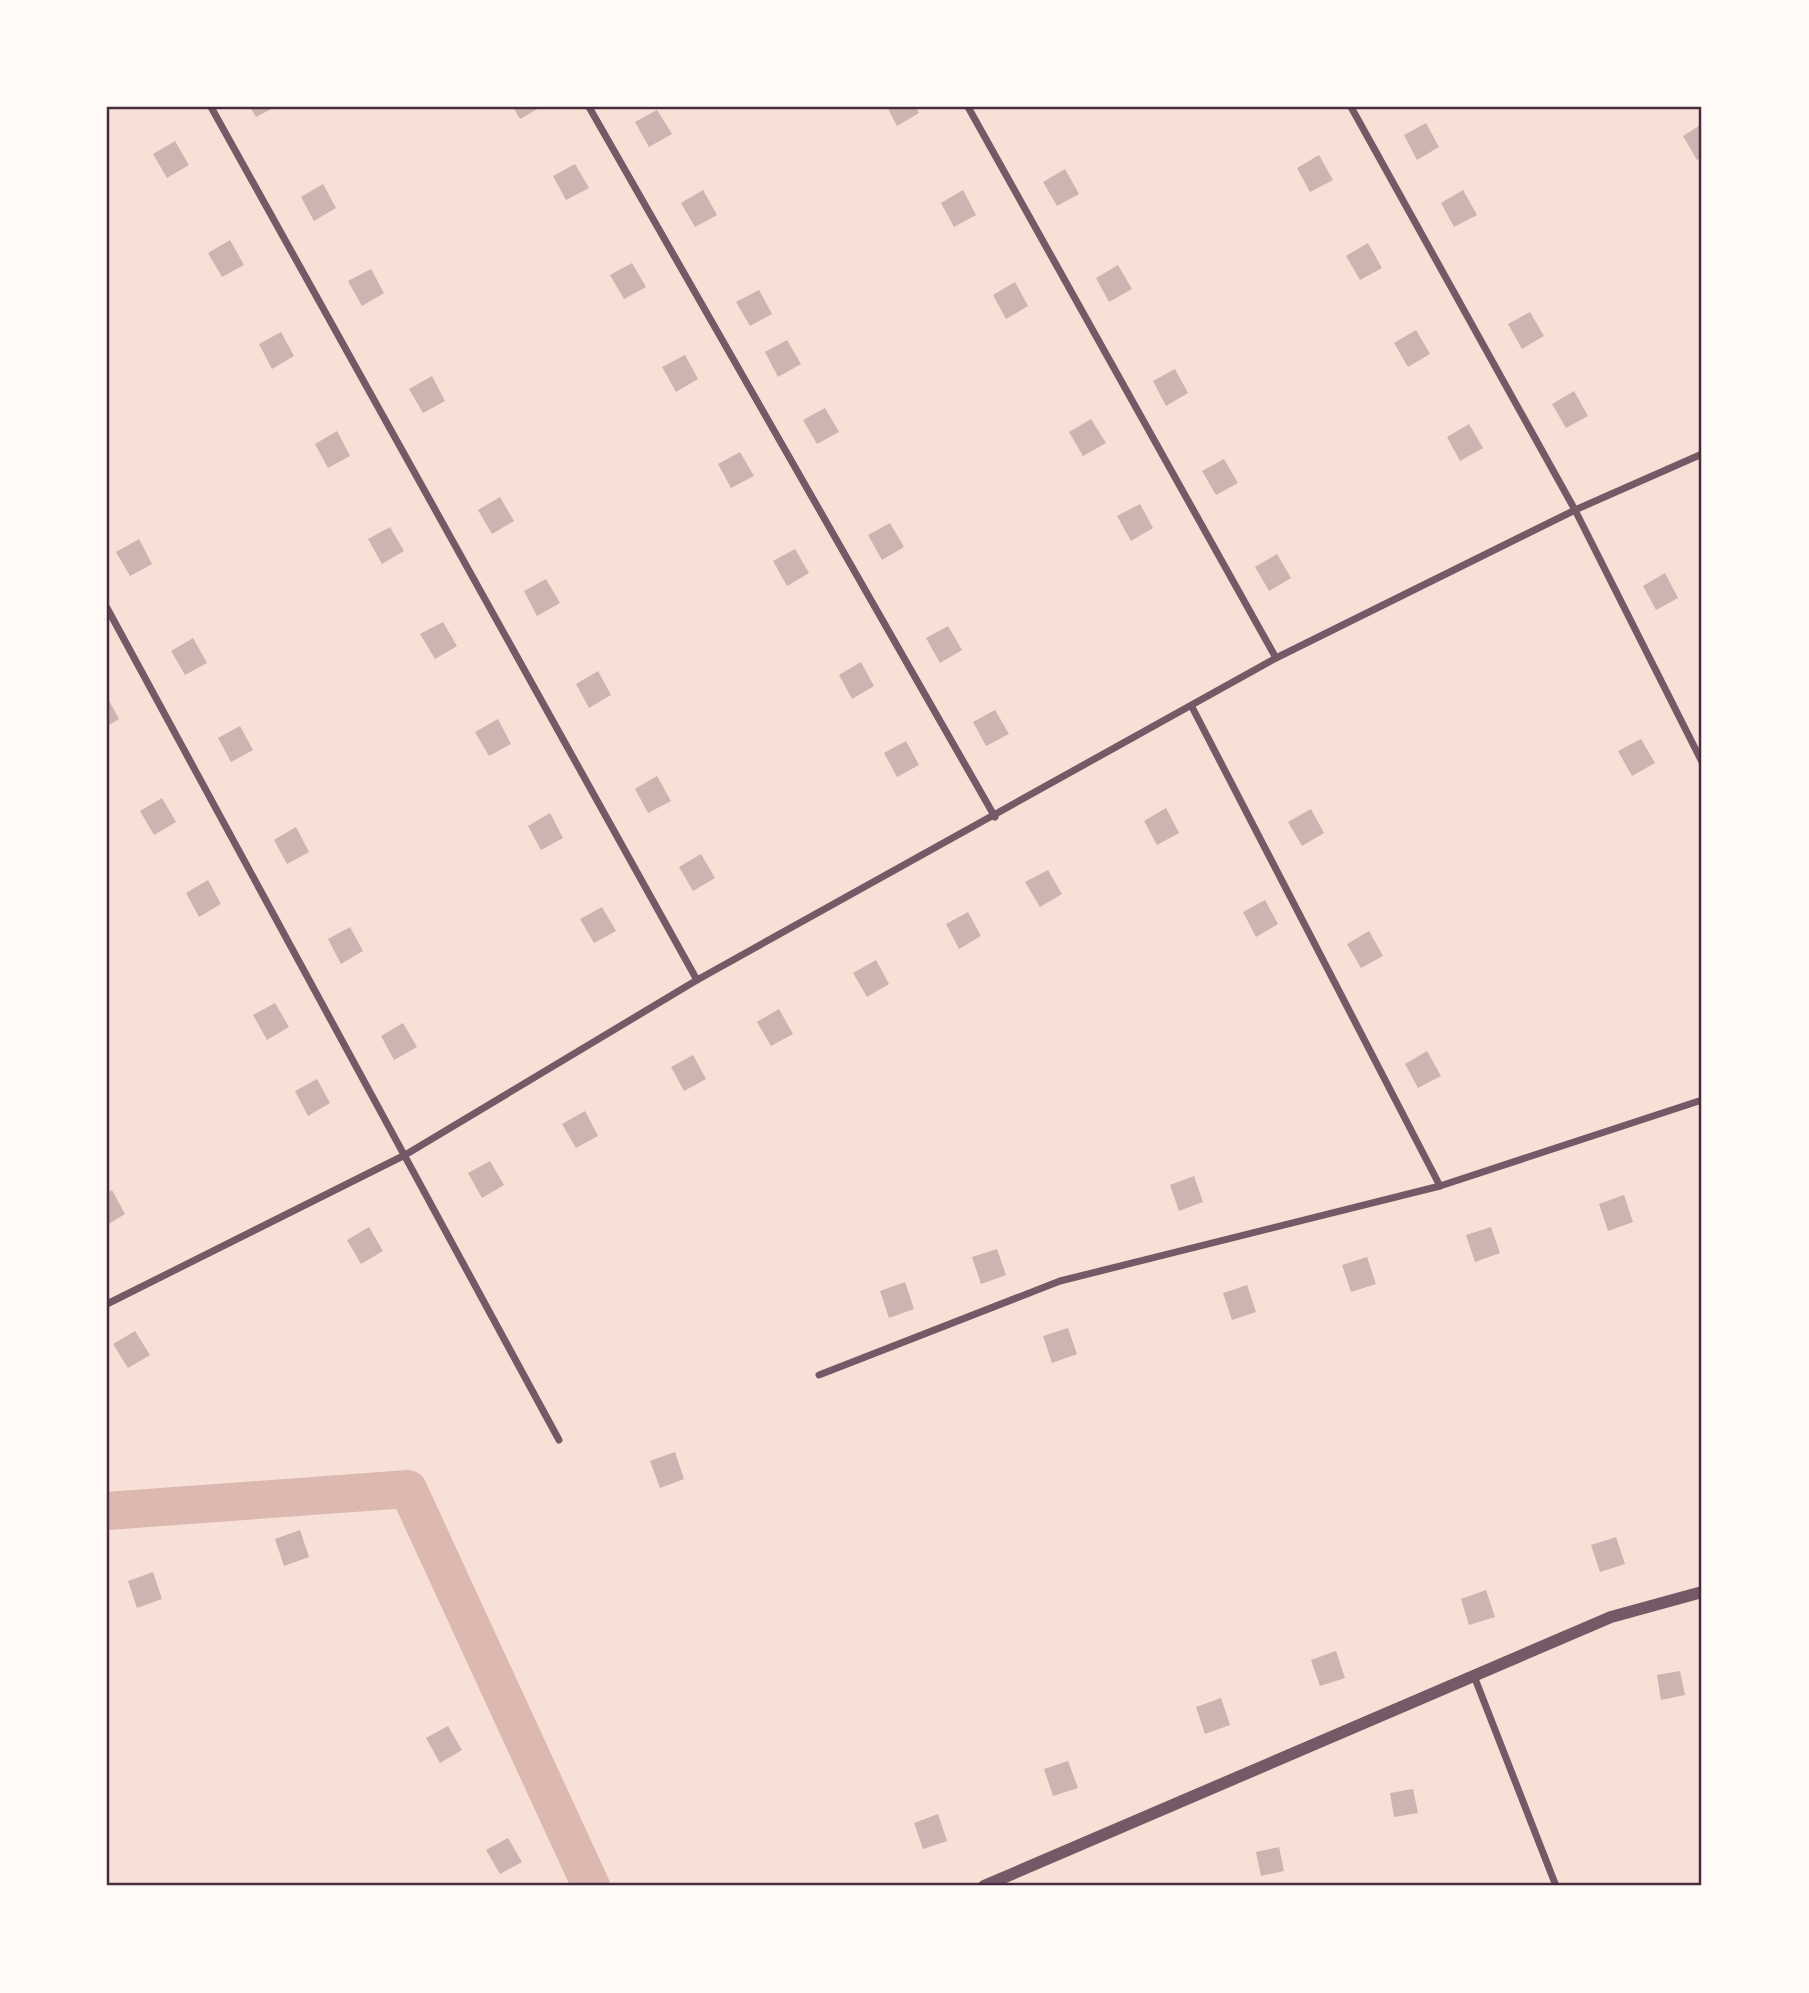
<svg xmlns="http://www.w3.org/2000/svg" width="1809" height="1993" viewBox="0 0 1809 1993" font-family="Mulish,sans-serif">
<rect width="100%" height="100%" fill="#f7e1d7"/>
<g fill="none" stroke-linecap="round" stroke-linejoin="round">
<!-- canal -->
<polyline stroke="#dcb8b0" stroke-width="38" points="107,1511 408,1489 591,1886"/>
</g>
<!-- building -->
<g fill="#ccb4b1">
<polygon points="250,107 275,107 256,117"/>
<polygon points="513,107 541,107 520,119"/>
<polygon points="887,107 916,107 919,113 897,126"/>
<polygon points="657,110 672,134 649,147 635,122"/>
<polygon points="1426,123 1439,147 1417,160 1404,135"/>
<polygon points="1702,124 1702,157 1697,160 1683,136"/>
<polygon points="175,141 189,165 167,178 153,154"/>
<polygon points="1319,155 1333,180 1310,192 1297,168"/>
<polygon points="575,164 589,188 566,200 553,176"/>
<polygon points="1065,169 1079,194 1057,206 1043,182"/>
<polygon points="323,184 336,208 314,221 301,197"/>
<polygon points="703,190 717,215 695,227 681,203"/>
<polygon points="963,190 976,215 954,227 941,203"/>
<polygon points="1463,190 1477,215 1454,227 1441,203"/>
<polygon points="230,240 244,265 222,277 208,253"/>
<polygon points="1368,243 1382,268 1360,280 1346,256"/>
<polygon points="632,263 646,287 624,299 610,275"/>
<polygon points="1118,265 1132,289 1109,302 1096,278"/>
<polygon points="371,269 384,293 362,306 348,281"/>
<polygon points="1015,282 1028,306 1006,319 993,295"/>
<polygon points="759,290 772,314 750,326 736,302"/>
<polygon points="1530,312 1544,336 1522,349 1508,324"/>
<polygon points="1416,330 1430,354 1408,367 1394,343"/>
<polygon points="281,332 294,356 272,369 259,344"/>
<polygon points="787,340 801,364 778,377 765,352"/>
<polygon points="685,355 698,379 676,392 662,367"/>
<polygon points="1175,369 1188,393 1166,406 1153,381"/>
<polygon points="432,376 445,401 423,413 409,389"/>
<polygon points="1574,391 1588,416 1566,428 1552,404"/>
<polygon points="825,408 839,432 817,444 803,420"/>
<polygon points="1091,419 1106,443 1083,456 1069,432"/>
<polygon points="1469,424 1483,448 1460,461 1447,437"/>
<polygon points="337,431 350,456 328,468 315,444"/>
<polygon points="740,452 754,476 731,488 718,464"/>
<polygon points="1224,459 1238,483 1216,495 1202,471"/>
<polygon points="500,497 514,521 492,534 478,510"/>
<polygon points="1140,504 1153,528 1131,541 1117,516"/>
<polygon points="890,523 904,547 882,560 868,535"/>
<polygon points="390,527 404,551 382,564 368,539"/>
<polygon points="139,539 152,564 130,576 116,552"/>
<polygon points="795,549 809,573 787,586 773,561"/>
<polygon points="1277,554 1291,578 1269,591 1255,567"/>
<polygon points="1665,573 1678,598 1656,610 1643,586"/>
<polygon points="546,579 560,603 537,616 524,591"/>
<polygon points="443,622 457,646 435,659 420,634"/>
<polygon points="948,626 962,650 940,663 926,638"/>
<polygon points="193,638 207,663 185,675 171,651"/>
<polygon points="861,662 874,686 852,699 839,675"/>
<polygon points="598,671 611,695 589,708 576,684"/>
<polygon points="107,697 119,719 107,726"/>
<polygon points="995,710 1009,734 986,746 973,722"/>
<polygon points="498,719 511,744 489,756 475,732"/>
<polygon points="240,726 253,750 231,762 218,738"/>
<polygon points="1641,739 1655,763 1632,776 1618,751"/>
<polygon points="906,741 919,765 897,777 884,753"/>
<polygon points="657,776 671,801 648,813 635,789"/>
<polygon points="162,798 176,822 154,835 140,811"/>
<polygon points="1166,808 1179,833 1157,845 1144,821"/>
<polygon points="1311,809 1324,833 1302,846 1288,822"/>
<polygon points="550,813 563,838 541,850 528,826"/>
<polygon points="296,827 309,852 287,864 274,840"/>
<polygon points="701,854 715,878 693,891 679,867"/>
<polygon points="1048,870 1062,894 1040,907 1025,882"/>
<polygon points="208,880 221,904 199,917 186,893"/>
<polygon points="1265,900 1278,924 1256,937 1243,912"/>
<polygon points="602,907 616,931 594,943 580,919"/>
<polygon points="968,912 981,936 959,949 946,924"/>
<polygon points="350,927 363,951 341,964 328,939"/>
<polygon points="1369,931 1383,956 1361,968 1347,944"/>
<polygon points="876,960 889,984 867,997 853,973"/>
<polygon points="275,1003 289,1027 267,1040 253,1015"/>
<polygon points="779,1009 793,1034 771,1046 757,1022"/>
<polygon points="403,1023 417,1047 394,1060 381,1036"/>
<polygon points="1427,1051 1441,1076 1418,1088 1405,1064"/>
<polygon points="693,1055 706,1079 684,1091 671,1067"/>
<polygon points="317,1079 330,1103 308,1116 295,1091"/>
<polygon points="585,1111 598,1136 576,1148 562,1124"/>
<polygon points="490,1161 504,1185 482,1198 468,1173"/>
<polygon points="1194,1176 1203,1202 1179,1211 1170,1185"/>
<polygon points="112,1190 125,1214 107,1225 107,1193"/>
<polygon points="1624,1195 1633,1222 1608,1231 1599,1204"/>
<polygon points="369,1227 383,1251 361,1264 347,1240"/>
<polygon points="1491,1227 1500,1253 1475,1262 1466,1235"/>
<polygon points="997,1249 1006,1275 981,1284 972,1257"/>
<polygon points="1367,1257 1376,1284 1351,1292 1342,1265"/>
<polygon points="905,1282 914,1309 889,1318 880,1291"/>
<polygon points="1247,1285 1256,1312 1232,1320 1223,1293"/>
<polygon points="1068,1328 1077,1354 1052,1363 1043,1336"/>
<polygon points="135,1331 150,1355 128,1368 113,1344"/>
<polygon points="675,1452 684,1479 660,1488 650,1461"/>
<polygon points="300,1530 309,1557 284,1566 275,1539"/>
<polygon points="1616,1537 1625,1564 1600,1572 1591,1545"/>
<polygon points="153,1572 162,1599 137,1608 128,1581"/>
<polygon points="1486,1590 1495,1617 1469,1625 1461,1599"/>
<polygon points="1336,1651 1345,1678 1320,1686 1311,1660"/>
<polygon points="1680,1671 1685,1695 1661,1700 1657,1675"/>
<polygon points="1221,1698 1230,1725 1205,1734 1196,1707"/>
<polygon points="448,1726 462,1750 440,1763 426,1738"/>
<polygon points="1068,1761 1078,1788 1053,1796 1044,1769"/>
<polygon points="1413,1789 1418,1813 1394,1817 1390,1793"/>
<polygon points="938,1814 947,1841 923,1849 914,1823"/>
<polygon points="508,1838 522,1862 500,1874 486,1850"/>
<polygon points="1279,1847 1284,1871 1261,1876 1256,1852"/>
</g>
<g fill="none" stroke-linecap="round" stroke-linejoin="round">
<!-- minor -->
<g stroke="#755966" stroke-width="7">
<polyline points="211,107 697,980"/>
<polyline points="589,107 995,817"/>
<polyline points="968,107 1276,658"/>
<polyline points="1351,107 1575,510 1702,762"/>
<polyline points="107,608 559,1440"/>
<polyline points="1192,707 1440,1186"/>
<polyline points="107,1304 405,1155 697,980 1276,658 1575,510 1702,454"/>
<polyline points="819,1375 1060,1281 1440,1186 1702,1100"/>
<polyline points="1474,1676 1556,1886"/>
</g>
<!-- tertiary -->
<polyline stroke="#755966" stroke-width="12" points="984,1886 1611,1617 1702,1592"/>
</g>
<!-- border -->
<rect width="1809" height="1993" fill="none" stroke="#fffaf5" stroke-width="217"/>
<rect x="108" y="108" width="1592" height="1776" fill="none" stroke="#4a2c40" stroke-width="2.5"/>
</svg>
